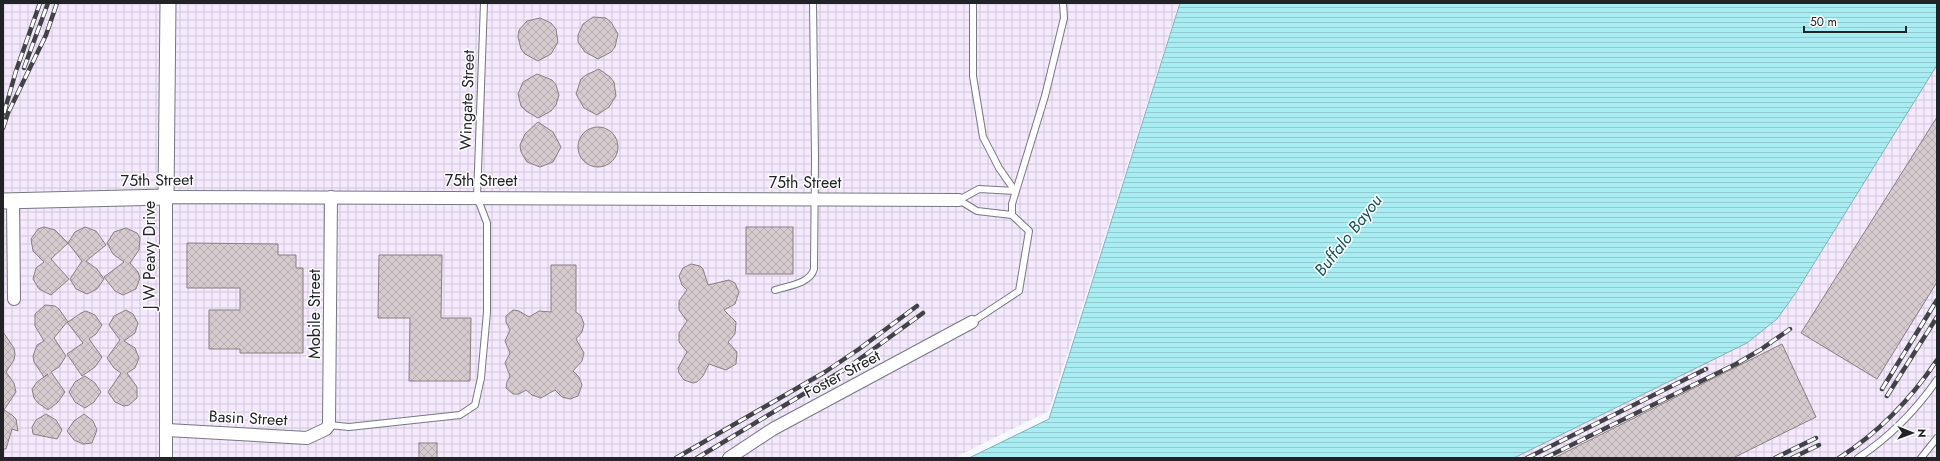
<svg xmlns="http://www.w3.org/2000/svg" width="1940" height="461" viewBox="0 0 1940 461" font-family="Jost,sans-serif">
<defs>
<pattern id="industrial-grid" width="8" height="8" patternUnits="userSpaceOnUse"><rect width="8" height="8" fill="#f5e9fd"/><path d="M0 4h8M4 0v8" fill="none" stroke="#d2c8d9"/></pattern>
<pattern id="water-rules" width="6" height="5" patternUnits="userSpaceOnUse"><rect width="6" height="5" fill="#a9edf3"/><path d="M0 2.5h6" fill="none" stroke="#91cbd0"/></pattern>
<pattern id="building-cross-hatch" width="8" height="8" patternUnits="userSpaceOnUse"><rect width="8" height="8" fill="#d5cacd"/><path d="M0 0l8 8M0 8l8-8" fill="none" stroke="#b7adb0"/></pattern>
</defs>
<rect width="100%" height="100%" fill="#f5f8ff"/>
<!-- industrial -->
<g fill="url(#industrial-grid)">
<polygon points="3,3 1179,3 1049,411 954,458 3,458"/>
<polygon points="1937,65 1937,458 1514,458 1747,343 1777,319 1795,295"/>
</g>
<!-- water -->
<polygon fill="url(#water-rules)" stroke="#80b0b6" points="1180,3 1937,3 1937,65 1795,294 1777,319 1747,343 1514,458 969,458 1049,419"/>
<!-- building -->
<g fill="url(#building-cross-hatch)" stroke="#897f81">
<polygon points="593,17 606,18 611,22 618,34 615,47 611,52 598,59 585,52 578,42 578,35 583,24"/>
<polygon points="540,18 551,23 556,29 558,42 551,54 538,61 525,54 521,49 518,37 519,30 527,21"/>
<polygon points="599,69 610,77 614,82 616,96 609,107 597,115 584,108 576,94 581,79 586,75"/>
<polygon points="537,74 552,80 556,85 559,95 556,105 551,111 538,118 526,111 521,106 518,94 523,82"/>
<polygon points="1937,117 1937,282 1877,379 1801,333"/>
<polygon points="538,122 553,132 561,147 553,162 540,167 527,162 521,152 520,145 525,134"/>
<circle cx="598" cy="147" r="20"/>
<polygon points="44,227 55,230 68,243 51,259 69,279 51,295 39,289 33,279 36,268 44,262 33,251 31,239 38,229"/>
<polygon points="85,227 96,231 106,245 86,261 97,269 104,279 97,289 87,294 76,289 70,279 82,261 68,243 75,232"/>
<rect x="746" y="227" width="47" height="47"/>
<polygon points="126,228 137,233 140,238 139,250 130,263 138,272 140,278 136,289 123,295 115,291 104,277 124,262 113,254 107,243 114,232"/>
<polygon points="187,243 278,244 278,255 296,255 296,268 303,268 303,353 240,353 240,349 209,349 209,310 240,310 240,288 187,288"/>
<polygon points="379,255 442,255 441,318 471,318 470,381 409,381 410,318 378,318"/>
<polygon points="691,264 700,266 703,269 708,285 729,280 735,283 739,292 735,304 724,310 736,322 735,334 728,342 737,352 736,364 726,370 709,364 703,376 697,382 693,383 684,380 679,373 678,368 687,352 679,342 679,333 687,321 679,310 679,301 687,290 682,285 679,276 683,268"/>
<polygon points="551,265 576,265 576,312 581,316 584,324 582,332 576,339 584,353 582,361 573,371 579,377 582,385 578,396 570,399 562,397 555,390 541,398 532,395 526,390 519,394 513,394 506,388 507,382 510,376 505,363 510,353 505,341 510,330 506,322 506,316 513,310 519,311 529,317 539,311 551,312"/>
<polygon points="45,305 55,306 59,309 68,322 81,313 86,311 95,315 102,325 96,334 89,339 102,357 95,367 82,376 67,354 83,343 67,322 54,338 66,356 59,367 51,372 65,392 58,402 48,410 38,403 34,398 32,389 37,382 48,374 44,377 34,362 33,356 37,345 44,341 35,326 35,314"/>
<polygon points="126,310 133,314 138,323 135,333 124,341 135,348 139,358 135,368 127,373 137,387 137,398 129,405 124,406 115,402 108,392 121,373 114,368 107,358 120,340 109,325 114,316"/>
<polygon points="3,332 14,348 15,354 14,360 6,372 14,383 16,392 4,410 12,415 16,419 18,431 12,429 6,449 3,449"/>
<polygon points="1782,344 1816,417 1733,458 1554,458"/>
<polygon points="85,376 95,383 101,392 94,402 85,408 75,402 69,392 75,382"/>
<polygon points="46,414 56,420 62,430 57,439 33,434 32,427 36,420"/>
<polygon points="84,414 93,421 97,430 92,443 83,444 74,440 67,431 74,421"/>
<rect x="419" y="443" width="18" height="15"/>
</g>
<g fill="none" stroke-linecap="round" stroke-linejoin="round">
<defs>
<g id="service">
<polyline points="973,3 973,76 983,137 999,168 1015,191"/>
<polyline points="1012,215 977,211 959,200 979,189 1015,191"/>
<path d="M775 290C787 286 810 284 814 269L815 159 813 3"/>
<polyline points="972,322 1019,291 1029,231 1012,215 1012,204 1045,96 1064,18 1063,3"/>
<polyline points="329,425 349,427 460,415 475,405 481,378 487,312 487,223 477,197 484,3"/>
<path d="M1858 458C1888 438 1916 410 1937 380"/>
<polyline points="1921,458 1937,438"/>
</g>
<g id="minor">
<polyline points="13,201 14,299"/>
<polyline points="167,430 307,438 326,429 329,425 331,197"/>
<polyline points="166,458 166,197 959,200"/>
<polyline points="729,458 773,429 972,322"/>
</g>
<polyline id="tertiary" points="3,201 166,197 168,3"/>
</defs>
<!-- service casing -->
<use href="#service" stroke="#747880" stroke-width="8"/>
<!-- minor casing -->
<use href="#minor" stroke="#747880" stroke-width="14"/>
<!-- tertiary casing -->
<use href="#tertiary" stroke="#747880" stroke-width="17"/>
<!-- service -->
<use href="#service" stroke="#fff" stroke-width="6"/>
<!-- minor -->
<use href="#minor" stroke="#fff" stroke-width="12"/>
<!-- tertiary -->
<use href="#tertiary" stroke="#fff" stroke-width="15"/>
<defs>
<g id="rail">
<polyline points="24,68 48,3"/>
<polyline points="4,113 16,71 40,3"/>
<polyline points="3,128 8,113 46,35 57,3"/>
<polyline points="1882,389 1937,300"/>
<polyline points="1887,396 1937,317"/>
<polyline points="676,458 825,372 859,349 917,306"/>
<polyline points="697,458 850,366 923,313"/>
<polyline points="1527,458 1706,369"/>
<polyline points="1545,458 1736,364 1760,350 1790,329"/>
<polyline points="1775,458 1816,438"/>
<polyline points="1792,458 1819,445"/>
<path d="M1839 458C1878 433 1911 399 1937 360"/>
</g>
</defs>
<!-- rail casing -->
<use href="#rail" stroke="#414347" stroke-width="4.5"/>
<!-- rail -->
<use href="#rail" stroke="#fff" stroke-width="3" stroke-dasharray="9" stroke-linecap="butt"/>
</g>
<g text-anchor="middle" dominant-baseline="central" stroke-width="3" stroke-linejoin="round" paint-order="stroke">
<!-- street labels -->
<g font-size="16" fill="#212326" stroke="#fff">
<text transform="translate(467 100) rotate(-88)">Wingate Street</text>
<text transform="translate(157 180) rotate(-1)">75th Street</text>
<text x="481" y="180">75th Street</text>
<text x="805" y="182">75th Street</text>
<text transform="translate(149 255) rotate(-90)">J W Peavy Drive</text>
<text transform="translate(314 314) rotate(-90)">Mobile Street</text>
<text transform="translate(842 374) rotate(-28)">Foster Street</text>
<text transform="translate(248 418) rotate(3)">Basin Street</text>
</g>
<!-- water labels -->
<g font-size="17" font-style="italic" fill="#175256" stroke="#fff">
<text transform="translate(1348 235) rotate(-52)">Buffalo Bayou</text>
</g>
</g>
<!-- border -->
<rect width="1940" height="461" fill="none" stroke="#212326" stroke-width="8"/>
<!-- north arrow -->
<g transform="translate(1912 433) rotate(91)" stroke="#ffffff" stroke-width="3" paint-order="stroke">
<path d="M0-3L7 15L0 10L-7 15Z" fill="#212326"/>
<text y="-6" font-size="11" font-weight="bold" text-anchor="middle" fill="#212326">N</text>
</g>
<!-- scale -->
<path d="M1804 26v6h102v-6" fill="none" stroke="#212326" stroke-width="2"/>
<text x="1810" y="26" font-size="12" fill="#212326" stroke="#ffffff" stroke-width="3" paint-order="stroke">50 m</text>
</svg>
